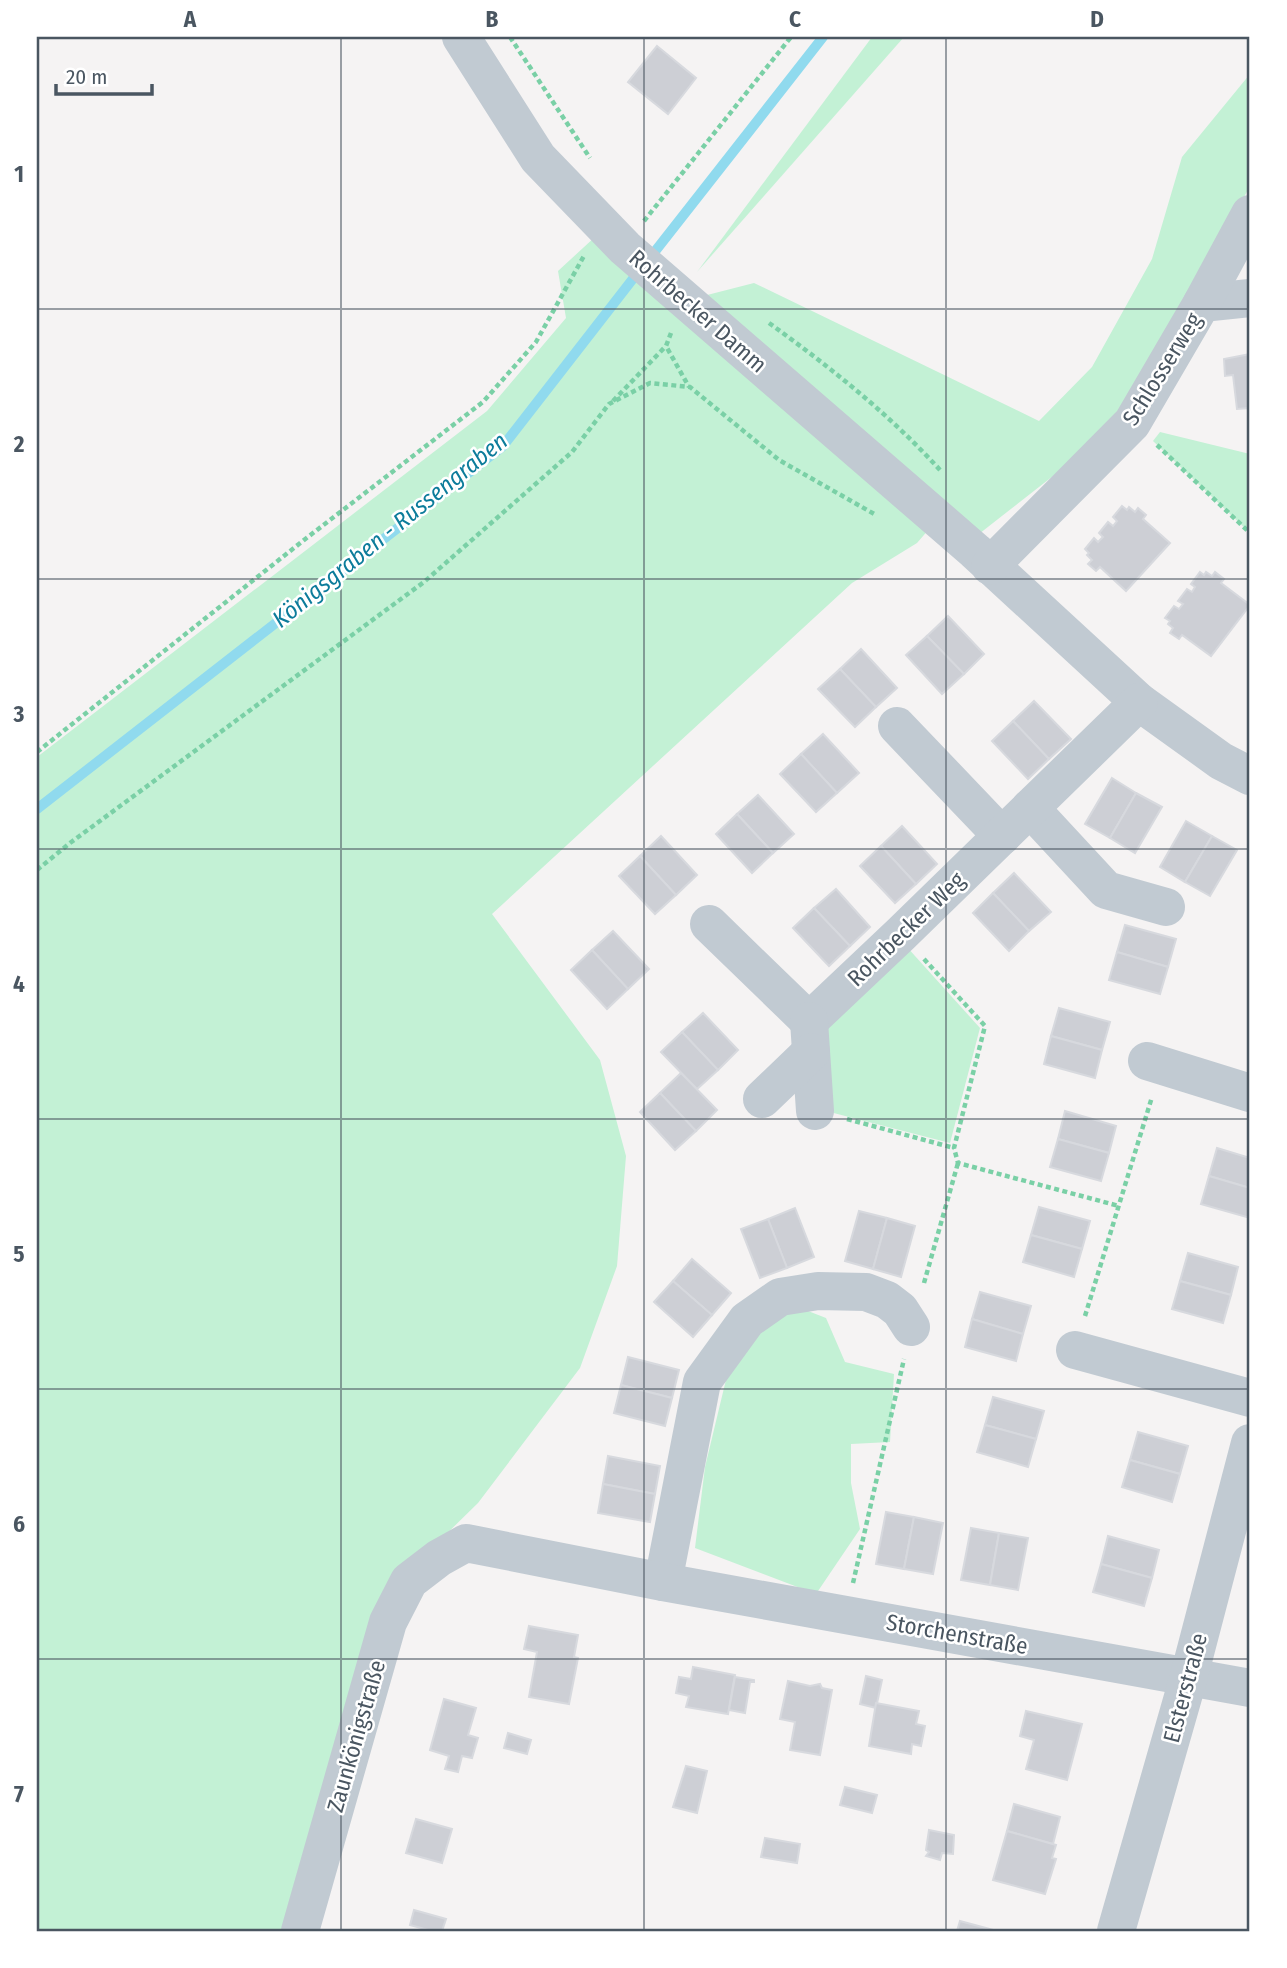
<svg xmlns="http://www.w3.org/2000/svg" width="1287" height="1968" viewBox="0 0 1287 1968" font-family="'Fira Sans Condensed',sans-serif">
<rect width="100%" height="100%" fill="#f5f3f3"/>
<!-- green -->
<g fill="#c3f1d5">
<polygon points="872,37 904,37 697,272"/>
<polygon points="1250,74 1250,186 1122,422 970,541 930,528 917,543 852,583 492,914 600,1060 626,1156 617,1266 580,1368 478,1503 381,1598 285,1931 37,1931 37,757 487,411 566,318 558,271 596,236 672,304 754,283 1039,421 1092,367 1152,259 1182,157"/>
<polygon points="1160,432 1250,454 1250,533 1153,441"/>
<polygon points="906,946 980,1028 950,1143 822,1110 822,1031"/>
<polygon points="785,1302 826,1318 845,1362 894,1374 890,1442 851,1444 851,1483 860,1529 816,1594 695,1548 705,1467 730,1363"/>
</g>
<g fill="none" stroke-linecap="round" stroke-linejoin="round">
<!-- stream -->
<g stroke="#90daee" stroke-width="10">
<polyline points="649,259 823,37"/>
<polyline points="37,809 503,446 639,271"/>
</g>
</g>
<!-- building -->
<g fill="#cdcfd5" stroke="#d7d9de" stroke-width="2">
<polygon points="657,46 696,78 668,114 628,82"/>
<polygon points="1250,354 1250,408 1237,409 1233,375 1225,376 1224,359"/>
<polygon points="1122,506 1127,510 1129,507 1135,512 1138,508 1146,515 1143,519 1170,543 1126,591 1100,567 1096,571 1088,564 1092,560 1087,555 1089,553 1085,549 1094,538 1098,542 1103,537 1099,533 1108,522 1113,526 1117,521 1113,517"/>
<polygon points="1200,572 1204,575 1206,572 1212,576 1215,572 1224,579 1221,583 1250,605 1211,656 1182,635 1179,639 1170,633 1173,628 1168,624 1170,621 1165,618 1174,606 1179,609 1183,604 1178,601 1187,589 1192,592 1195,587 1191,584"/>
<polygon points="948,616 984,654 964,674 927,636"/>
<polygon points="927,636 964,674 942,694 906,655"/>
<polygon points="861,649 897,688 876,707 840,669"/>
<polygon points="840,669 876,707 855,727 818,689"/>
<polygon points="1034,701 1071,739 1049,759 1013,721"/>
<polygon points="1013,721 1049,759 1028,779 992,741"/>
<polygon points="823,734 859,773 837,793 801,754"/>
<polygon points="801,754 837,793 816,812 780,774"/>
<polygon points="1112,778 1136,793 1110,838 1085,824"/>
<polygon points="1136,793 1162,807 1135,853 1110,838"/>
<polygon points="758,795 794,834 773,853 737,814"/>
<polygon points="737,814 773,853 752,873 716,834"/>
<polygon points="1186,821 1212,836 1185,882 1160,867"/>
<polygon points="902,826 937,864 916,884 881,846"/>
<polygon points="661,836 697,875 676,895 640,856"/>
<polygon points="1212,836 1237,850 1210,896 1185,882"/>
<polygon points="881,846 916,884 895,903 860,866"/>
<polygon points="640,856 676,895 655,914 619,876"/>
<polygon points="1014,873 1051,912 1029,931 993,893"/>
<polygon points="836,889 870,927 850,946 814,908"/>
<polygon points="993,893 1029,931 1009,951 973,913"/>
<polygon points="814,908 850,946 829,966 793,928"/>
<polygon points="1125,925 1176,939 1168,967 1117,952"/>
<polygon points="613,931 649,969 628,989 592,950"/>
<polygon points="592,950 628,989 607,1009 571,970"/>
<polygon points="1117,952 1168,967 1160,994 1109,980"/>
<polygon points="1059,1008 1110,1022 1102,1050 1051,1036"/>
<polygon points="703,1013 738,1050 718,1070 682,1032"/>
<polygon points="682,1032 718,1070 697,1089 661,1052"/>
<polygon points="1051,1036 1102,1050 1095,1078 1044,1064"/>
<polygon points="681,1073 717,1110 696,1131 660,1093"/>
<polygon points="660,1093 696,1131 675,1150 640,1112"/>
<polygon points="1065,1111 1116,1126 1109,1153 1058,1139"/>
<polygon points="1058,1139 1109,1153 1101,1181 1050,1167"/>
<polygon points="1217,1148 1250,1158 1250,1188 1209,1176"/>
<polygon points="1209,1176 1250,1188 1250,1218 1201,1204"/>
<polygon points="1039,1207 1090,1221 1082,1249 1031,1235"/>
<polygon points="795,1208 814,1257 787,1268 768,1219"/>
<polygon points="859,1211 887,1218 873,1269 845,1261"/>
<polygon points="887,1218 915,1226 901,1277 873,1269"/>
<polygon points="768,1219 787,1268 760,1278 741,1229"/>
<polygon points="1031,1235 1082,1249 1074,1277 1023,1262"/>
<polygon points="1188,1253 1238,1267 1231,1295 1180,1281"/>
<polygon points="692,1259 731,1293 712,1315 673,1281"/>
<polygon points="673,1281 712,1315 693,1337 654,1302"/>
<polygon points="1180,1281 1231,1295 1223,1323 1172,1309"/>
<polygon points="980,1292 1031,1306 1023,1334 972,1319"/>
<polygon points="972,1319 1023,1334 1016,1361 965,1347"/>
<polygon points="628,1357 679,1370 672,1398 621,1385"/>
<polygon points="621,1385 672,1398 665,1426 614,1413"/>
<polygon points="993,1397 1044,1411 1036,1439 985,1425"/>
<polygon points="985,1425 1036,1439 1028,1467 977,1452"/>
<polygon points="1138,1432 1188,1446 1180,1474 1130,1460"/>
<polygon points="608,1456 660,1466 655,1494 603,1484"/>
<polygon points="1130,1460 1180,1474 1172,1502 1122,1487"/>
<polygon points="603,1484 655,1494 650,1522 598,1513"/>
<polygon points="886,1512 914,1517 904,1569 876,1564"/>
<polygon points="914,1517 943,1523 933,1574 904,1569"/>
<polygon points="971,1528 999,1533 990,1585 961,1580"/>
<polygon points="999,1533 1028,1538 1018,1590 990,1585"/>
<polygon points="1108,1536 1159,1550 1152,1578 1101,1564"/>
<polygon points="1101,1564 1152,1578 1144,1606 1093,1592"/>
<polygon points="529,1626 578,1635 574,1657 578,1658 569,1704 529,1697 537,1652 524,1649"/>
<polygon points="693,1667 735,1675 728,1714 686,1707 689,1696 676,1693 679,1677 691,1679"/>
<polygon points="866,1676 882,1680 876,1708 860,1704"/>
<polygon points="735,1677 754,1680 754,1682 750,1682 745,1713 729,1710"/>
<polygon points="788,1681 810,1686 820,1684 822,1688 832,1690 820,1755 790,1750 795,1722 780,1719"/>
<polygon points="444,1699 476,1708 468,1735 478,1738 472,1758 462,1756 458,1772 445,1769 449,1756 430,1750"/>
<polygon points="876,1703 919,1711 916,1724 925,1726 921,1746 912,1744 911,1754 869,1746"/>
<polygon points="1026,1711 1082,1724 1067,1780 1026,1769 1034,1740 1020,1736"/>
<polygon points="508,1733 531,1740 527,1754 504,1748"/>
<polygon points="686,1766 707,1771 697,1813 673,1807"/>
<polygon points="845,1787 877,1795 872,1813 840,1805"/>
<polygon points="1014,1804 1060,1817 1053,1844 1007,1831"/>
<polygon points="416,1819 452,1829 442,1863 406,1853"/>
<polygon points="929,1830 954,1835 953,1854 942,1853 940,1860 926,1856 929,1852 926,1850"/>
<polygon points="1007,1831 1056,1845 1052,1858 1056,1859 1045,1894 993,1880"/>
<polygon points="765,1838 800,1844 797,1863 761,1857"/>
<polygon points="414,1910 446,1919 442,1931 432,1931 410,1925"/>
<polygon points="960,1921 997,1931 957,1931"/>
</g>
<g fill="none" stroke-linecap="round" stroke-linejoin="round">
<!-- path -->
<g stroke="#7ad0a6" stroke-width="4.5" stroke-dasharray="5 3.5" stroke-linecap="butt">
<polyline points="510,37 590,158"/>
<polyline points="644,221 791,37"/>
<path d="M769 323C830 367 889 414 940 470"/>
<polyline points="671,333 666,346 689,387"/>
<polyline points="613,401 666,346"/>
<polyline points="1157,445 1250,533"/>
<polyline points="37,752 304,540 483,402 536,342 585,254"/>
<polyline points="37,870 70,843 424,582 572,452 609,404 650,383 690,387 779,460 876,515"/>
<polyline points="924,959 985,1026 954,1148 958,1163 1119,1206"/>
<polyline points="847,1119 954,1148"/>
<polyline points="924,1283 958,1163"/>
<polyline points="1085,1316 1152,1097"/>
<polyline points="853,1583 904,1359"/>
</g>
<!-- street -->
<g stroke="#c1cad2" stroke-width="38">
<polyline points="461,37 538,158 625,248 975,551 1139,702 1221,761 1250,776"/>
<polyline points="1202,303 1250,298"/>
<polyline points="990,566 1132,423 1202,303 1250,214"/>
<polyline points="897,726 1002,836"/>
<polyline points="1030,808 1106,890 1166,907"/>
<polyline points="709,924 809,1021 901,934 1139,702"/>
<polyline points="809,1021 815,1111"/>
<polyline points="1147,1061 1250,1093"/>
<polyline points="762,1099 811,1052"/>
<polyline points="1075,1350 1250,1398"/>
<polyline points="663,1582 702,1382 747,1320 780,1297 818,1291 866,1292 887,1300 900,1310 911,1327"/>
<polyline points="300,1931 388,1622 409,1581 439,1558 466,1543 663,1582 1250,1688"/>
<polyline points="1116,1931 1189,1676 1250,1443"/>
</g>
</g>
<!-- grid -->
<path fill="none" stroke="#4a5661" stroke-width="2" stroke-opacity="0.55" d="M341 37V1931M644 37V1931M946 37V1931M37 309H1250M37 579H1250M37 849H1250M37 1119H1250M37 1389H1250M37 1659H1250"/>
<g text-anchor="middle" dominant-baseline="central" stroke-width="5" stroke-linejoin="round" paint-order="stroke">
<!-- street labels -->
<g font-size="23" fill="#4a5661" stroke="#fff">
<text transform="translate(698 311) rotate(41)">Rohrbecker Damm</text>
<text transform="translate(1162 369) rotate(-58)">Schlosserweg</text>
<text transform="translate(906 929) rotate(-44)">Rohrbecker Weg</text>
<text transform="translate(957 1634) rotate(10)">Storchenstraße</text>
<text transform="translate(1185 1688) rotate(-75)">Elsterstraße</text>
<text transform="translate(356 1736) rotate(-74)">Zaunkönigstraße</text>
</g>
<!-- water labels -->
<g font-size="24" font-style="italic" fill="#0c7c9b" stroke="#fff">
<text transform="translate(390 530) rotate(-39)">Königsgraben - Russengraben</text>
</g>
</g>
<!-- border -->
<rect width="1287" height="1968" fill="none" stroke="#ffffff" stroke-width="77"/>
<!-- scale -->
<path d="M56 84v10h96v-10" fill="none" stroke="#4a5661" stroke-width="3.5"/>
<text x="66" y="84" font-size="21" fill="#4a5661" stroke="#ffffff" stroke-width="5" paint-order="stroke">20 m</text>
<rect x="38" y="38" width="1210" height="1892" fill="none" stroke="#4a5661" stroke-width="2.5"/>
<g font-size="23" text-anchor="middle" font-weight="bold" fill="#4a5661">
<text x="190" y="27">A</text>
<text x="492" y="27">B</text>
<text x="795" y="27">C</text>
<text x="1097" y="27">D</text>
<text x="19" y="182">1</text>
<text x="19" y="452">2</text>
<text x="19" y="722">3</text>
<text x="19" y="992">4</text>
<text x="19" y="1262">5</text>
<text x="19" y="1532">6</text>
<text x="19" y="1802">7</text>
</g>
</svg>
